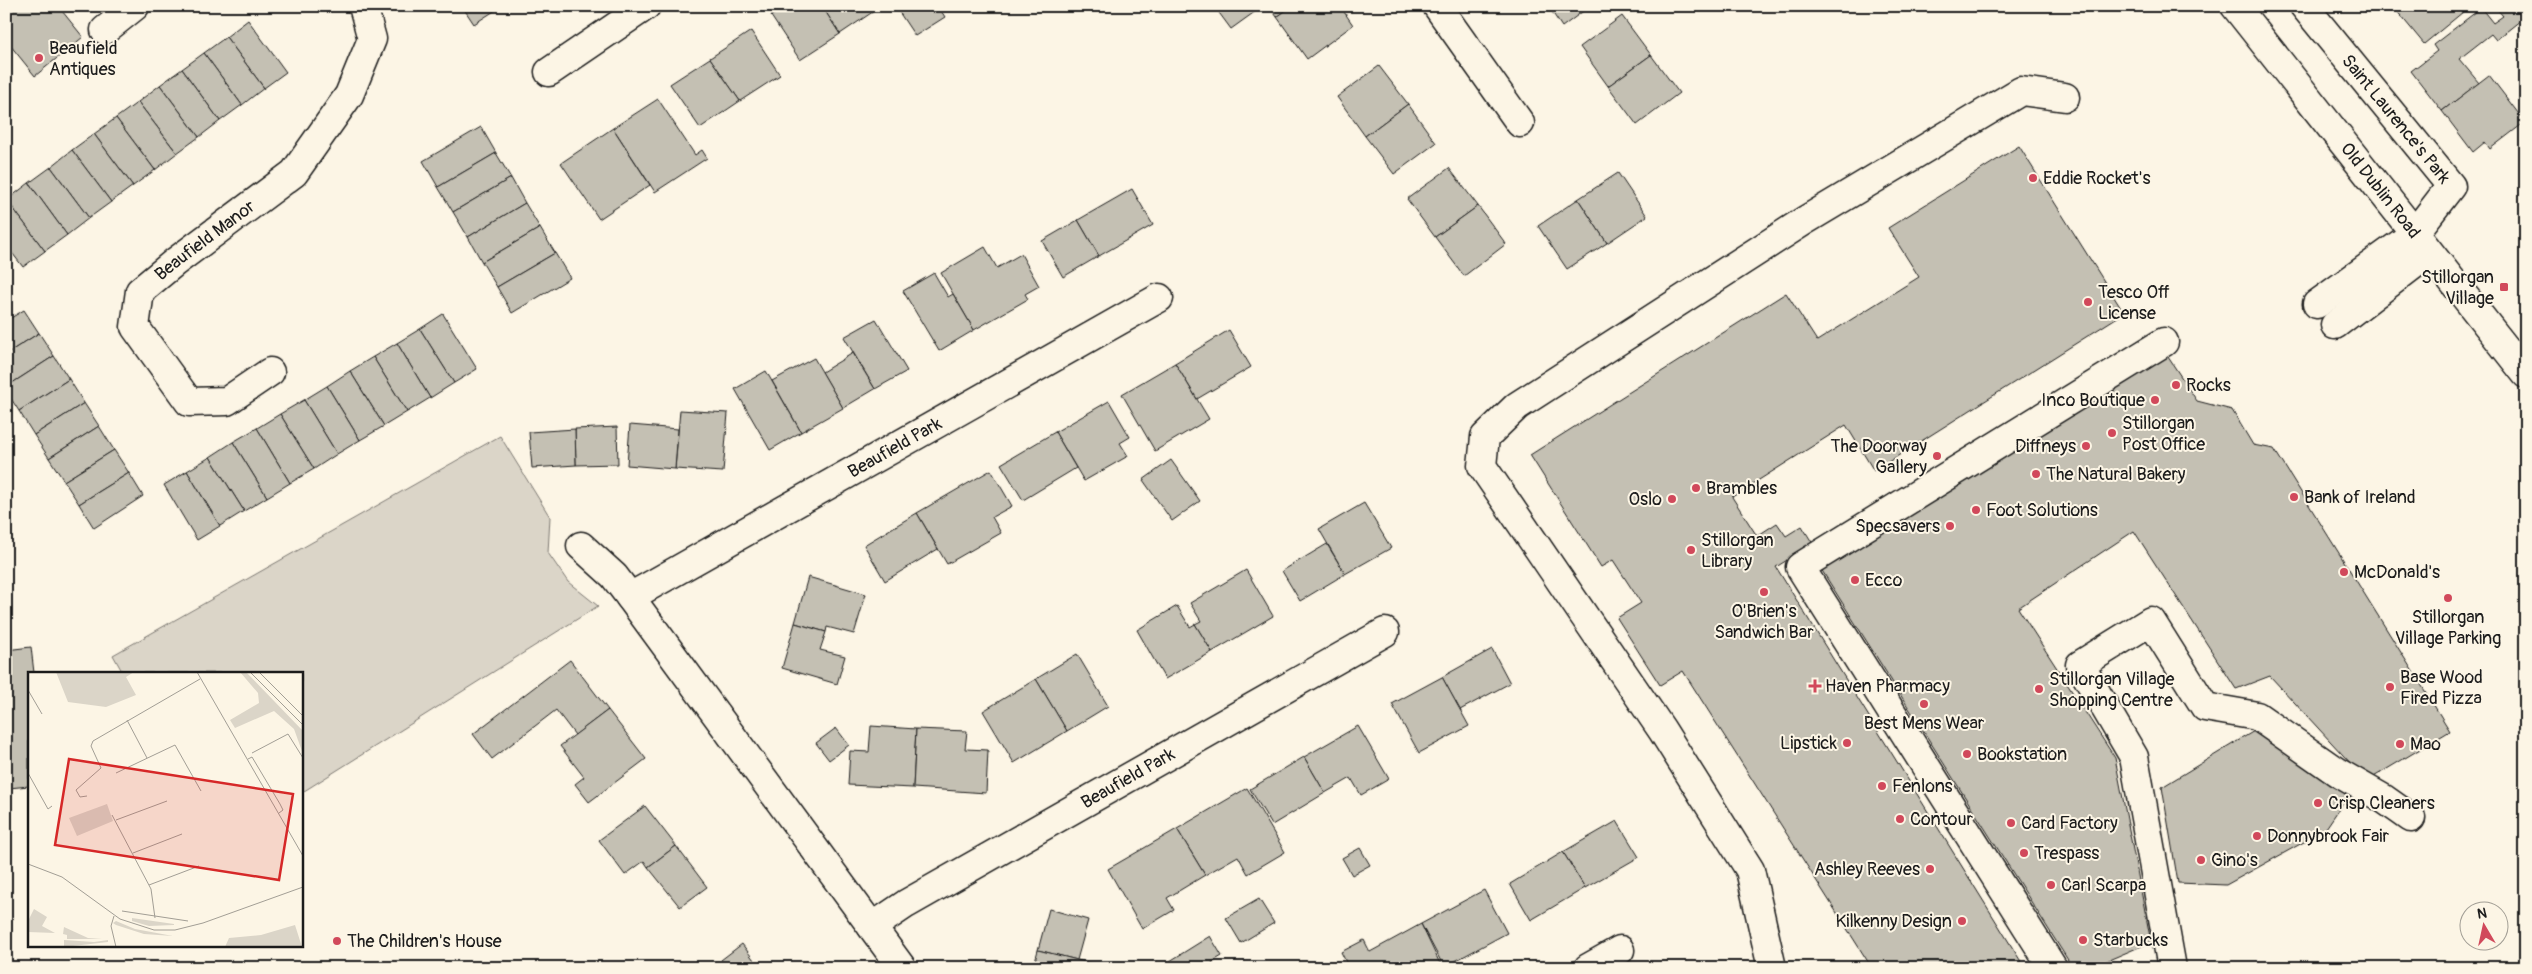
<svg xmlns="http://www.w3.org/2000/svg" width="2532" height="974" viewBox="0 0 2532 974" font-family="Pangolin,sans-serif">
<rect width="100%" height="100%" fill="#fcf5e5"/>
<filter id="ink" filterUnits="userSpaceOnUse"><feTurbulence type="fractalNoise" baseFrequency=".02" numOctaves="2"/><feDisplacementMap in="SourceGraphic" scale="10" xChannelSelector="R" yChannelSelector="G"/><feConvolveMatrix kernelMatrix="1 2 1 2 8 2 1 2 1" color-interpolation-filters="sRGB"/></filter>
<g filter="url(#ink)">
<!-- green -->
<polygon fill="#dbd5c8" stroke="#7c7872" points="500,436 550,517 548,553 568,582 598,606 301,793 301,673 123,673 113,655"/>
<!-- building -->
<g fill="#c4c0b3" stroke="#1c1c1c">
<polygon points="6,6 58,6 83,37 35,76 6,40"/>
<polygon points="462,6 502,6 474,24"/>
<polygon points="786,6 822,6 840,34 800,60 771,16"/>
<polygon points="822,6 880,6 880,7 840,34"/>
<polygon points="895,6 938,6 945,17 915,36"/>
<polygon points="1214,6 1263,6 1231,29"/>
<polygon points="1269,6 1292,6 1277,17"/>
<polygon points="1292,6 1340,6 1353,25 1307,59 1277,17"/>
<polygon points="1548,6 1590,6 1562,27"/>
<polygon points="2401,6 2458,6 2463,12 2424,44 2396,10"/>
<polygon points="2500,6 2526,6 2526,16 2496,40 2491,34 2459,59 2479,83 2442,111 2411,71 2437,51 2433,45 2481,8 2493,23 2503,16 2497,9"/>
<polygon points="1622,16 1651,55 1608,86 1580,47"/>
<polygon points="248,20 286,72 264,88 226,37"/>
<polygon points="751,31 780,75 740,101 710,58"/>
<polygon points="226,37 264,88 242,105 204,53"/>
<polygon points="204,53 242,105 220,121 182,69"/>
<polygon points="1651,55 1679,93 1637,125 1608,86"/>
<polygon points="710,58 740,101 700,128 670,84"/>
<polygon points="1379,66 1408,104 1365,136 1337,97"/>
<polygon points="182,69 220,121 199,137 160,85"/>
<polygon points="2489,75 2525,122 2490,149 2485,142 2473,152 2442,111"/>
<polygon points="160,85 199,137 177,153 138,102"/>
<polygon points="658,99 695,155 702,150 707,158 655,192 613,128"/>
<polygon points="138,102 177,153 155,170 116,118"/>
<polygon points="1408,104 1436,143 1394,174 1365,136"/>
<polygon points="116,118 155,170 133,186 94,134"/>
<polygon points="481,127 496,153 438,187 423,161"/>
<polygon points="613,128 650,185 599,219 561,163"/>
<polygon points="94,134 133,186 111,202 72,150"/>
<polygon points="2019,146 2124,313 1874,471 1846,425 1732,497 1757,536 1777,523 1786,536 1802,526 1813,544 1776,567 2025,968 1872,968 1683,671 1660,685 1617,618 1641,603 1613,560 1601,567 1530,455 1786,293 1817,341 1919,277 1888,228"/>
<polygon points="72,150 111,202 89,218 51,167"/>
<polygon points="496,153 511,178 453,212 438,187"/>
<polygon points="51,167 89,218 67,235 29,183"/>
<polygon points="1449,168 1478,206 1435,237 1407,199"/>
<polygon points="1618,173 1647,216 1607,243 1578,199"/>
<polygon points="511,178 525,203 468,237 453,212"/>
<polygon points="29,183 67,235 45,251 7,200"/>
<polygon points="1132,189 1153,225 1099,256 1078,220"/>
<polygon points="1578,199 1607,243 1567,269 1538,226"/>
<polygon points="7,200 45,251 23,267 6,245"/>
<polygon points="525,203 540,228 482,262 468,237"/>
<polygon points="1478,206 1506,244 1464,276 1435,237"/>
<polygon points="1078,220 1099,256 1063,277 1042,241"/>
<polygon points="540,228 555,253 497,287 482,262"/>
<polygon points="985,247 997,268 1021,254 1039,286 1025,294 1028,299 974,330 941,273"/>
<polygon points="555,253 570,278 512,313 497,287"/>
<polygon points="934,273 948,297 953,294 974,330 939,351 903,291"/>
<polygon points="24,310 39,333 6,354 6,321"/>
<polygon points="443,314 477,369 454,383 420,329"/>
<polygon points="876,319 907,371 875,389 844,337"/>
<polygon points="420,329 454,383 430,398 397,343"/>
<polygon points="1229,330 1251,367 1197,399 1175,363"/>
<polygon points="39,333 54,356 6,387 6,354"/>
<polygon points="397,343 430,398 407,412 373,357"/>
<polygon points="853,353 875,389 843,408 822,372"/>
<polygon points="2166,354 2197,401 2232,410 2253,445 2274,449 2450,731 2367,781 2270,676 2236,689 2134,531 2018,608 2115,758 2151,942 2090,968 2073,968 1821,569"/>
<polygon points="54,356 69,379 19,411 6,391 6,387"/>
<polygon points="373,357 407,412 384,426 350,371"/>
<polygon points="814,358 843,408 801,432 772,381"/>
<polygon points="1175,363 1209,419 1155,451 1122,394"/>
<polygon points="350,371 384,426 360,440 327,386"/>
<polygon points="766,371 801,432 770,450 735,389"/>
<polygon points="69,379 84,403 34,435 19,411"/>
<polygon points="327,386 360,440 337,454 304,400"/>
<polygon points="304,400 337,454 314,469 280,414"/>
<polygon points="1109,401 1130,437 1120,443 1128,456 1084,481 1055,432"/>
<polygon points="84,403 99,426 49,458 34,435"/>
<polygon points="680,410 728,413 723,472 675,469"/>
<polygon points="280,414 314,469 290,483 257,428"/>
<polygon points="630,425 678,429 675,469 627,465"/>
<polygon points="99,426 114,450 64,481 49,458"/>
<polygon points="617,427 618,464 576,465 575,429"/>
<polygon points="257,428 290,483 267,497 233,442"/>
<polygon points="575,429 576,465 532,468 529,432"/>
<polygon points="1055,432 1076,468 1023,500 1001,464"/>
<polygon points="233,442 267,497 244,511 210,457"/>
<polygon points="114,450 129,473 79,504 64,481"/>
<polygon points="210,457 244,511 220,526 187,471"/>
<polygon points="1171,460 1200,501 1172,521 1143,480"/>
<polygon points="991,470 1012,506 992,517 1001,533 947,564 917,513"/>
<polygon points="187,471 220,526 197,540 164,485"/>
<polygon points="129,473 143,496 94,528 79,504"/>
<polygon points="1364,503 1391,548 1345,574 1319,529"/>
<polygon points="917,513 938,549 885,581 864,545"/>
<polygon points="1327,544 1345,574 1300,601 1282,571"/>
<polygon points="1246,570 1273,616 1212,652 1195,624 1201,621 1190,603"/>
<polygon points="808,577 866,594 854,634 827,627 826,632 795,623"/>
<polygon points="1177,606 1190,627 1195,624 1212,652 1165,679 1137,630"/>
<polygon points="795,623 826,632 820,650 845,656 837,684 782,668"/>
<polygon points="31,647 34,673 29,673 29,786 9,788 6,771 6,650"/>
<polygon points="1492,649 1510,683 1460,710 1442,677"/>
<polygon points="1077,654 1108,706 1067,731 1036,679"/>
<polygon points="570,660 608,710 575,735 556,710 492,759 473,734"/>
<polygon points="1442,677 1469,726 1419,753 1392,704"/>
<polygon points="1036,679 1067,731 1014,763 983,711"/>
<polygon points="608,710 646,759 589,802 575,784 584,777 560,746"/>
<polygon points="2264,725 2348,796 2324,831 2226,885 2178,883 2162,787"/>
<polygon points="871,726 916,729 913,788 848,785 850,751 869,752"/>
<polygon points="1358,726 1389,779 1361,795 1351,778 1325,793 1304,757"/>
<polygon points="836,728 849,745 829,760 816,743"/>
<polygon points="916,729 967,731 965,749 988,750 986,793 913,788"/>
<polygon points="1304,757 1325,793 1272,825 1250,789"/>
<polygon points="1247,788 1285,852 1248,874 1238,856 1205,875 1177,829"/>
<polygon points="645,806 676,846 648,867 644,861 625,875 599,840"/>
<polygon points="1617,821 1639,857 1585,888 1563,852"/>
<polygon points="1177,829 1205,875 1167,898 1174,910 1142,929 1108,869"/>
<polygon points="676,846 707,887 680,907 648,867"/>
<polygon points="1360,848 1370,865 1352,875 1342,858"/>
<polygon points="1563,852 1585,888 1531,920 1510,884"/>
<polygon points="1484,890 1507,933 1444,967 1421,924"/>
<polygon points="1259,899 1274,923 1241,943 1226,918"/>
<polygon points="1049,909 1088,920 1077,960 1038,950"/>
<polygon points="1421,924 1442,968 1349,968 1341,952 1364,940 1370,952"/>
<polygon points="1210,936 1222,956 1212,962 1215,968 1163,968 1162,966"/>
<polygon points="742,944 760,968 716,968 723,963 721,960"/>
<polygon points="1038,950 1093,964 1092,968 1033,968"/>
</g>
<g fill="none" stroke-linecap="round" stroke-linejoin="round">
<defs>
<g id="minor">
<polyline points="1437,6 1520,123"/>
<path id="s1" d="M2235 6 2526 374"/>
<path id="s2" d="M2304 6 2451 186 2414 234 2317 304"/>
<polyline points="105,30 135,6"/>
<polyline points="549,72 646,6"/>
<polyline points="2335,325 2429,253"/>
<path id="s3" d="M270 372 227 401 189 402 135 327 140 291 175 262 294 173 349 95 372 39 363 6"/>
<polyline points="581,546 614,576 630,597 902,968"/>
<path id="s4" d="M630 597 1159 298"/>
<path id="s5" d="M872 927 906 904 1385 632"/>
<polyline points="1588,968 1620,950"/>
<polyline points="1772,968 1750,870 1662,730 1482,466 1485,437 1517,406 1804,221 2021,91 2065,97"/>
<polyline points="2053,968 1800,567 2164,342"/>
<polyline points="2172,968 2134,757 2080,665 2151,621 2205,707 2257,716 2337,772 2384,799 2411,818"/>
</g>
</defs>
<!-- minor casing -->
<use href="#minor" stroke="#1c1c1c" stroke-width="31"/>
<!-- minor -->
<use href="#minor" stroke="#fcf5e5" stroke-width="28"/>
</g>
</g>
<!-- markers -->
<g fill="#d1495b" stroke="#fcf5e5" stroke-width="2">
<circle cx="39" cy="58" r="5"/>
<circle cx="2033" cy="178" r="5"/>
<rect x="2499" y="282" width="10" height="10" rx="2.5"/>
<circle cx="2088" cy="302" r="5"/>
<circle cx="2176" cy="385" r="5"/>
<circle cx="2155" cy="400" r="5"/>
<circle cx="2112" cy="433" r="5"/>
<circle cx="2086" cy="446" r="5"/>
<circle cx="1937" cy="456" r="5"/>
<circle cx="2036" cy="474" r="5"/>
<circle cx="1696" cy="488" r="5"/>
<circle cx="2294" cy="497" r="5"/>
<circle cx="1672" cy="499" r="5"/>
<circle cx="1976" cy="510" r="5"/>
<circle cx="1950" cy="526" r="5"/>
<circle cx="1691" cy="550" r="5"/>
<circle cx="2344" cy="572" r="5"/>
<circle cx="1855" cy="580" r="5"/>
<circle cx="1764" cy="592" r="5"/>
<circle cx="2448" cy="598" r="5"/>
<path d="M1812.5 678.5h5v5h5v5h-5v5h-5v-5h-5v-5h5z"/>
<circle cx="2390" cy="687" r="5"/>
<circle cx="2039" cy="689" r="5"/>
<circle cx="1924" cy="704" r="5"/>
<circle cx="1847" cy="743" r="5"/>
<circle cx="2400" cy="744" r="5"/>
<circle cx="1967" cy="754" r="5"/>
<circle cx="1882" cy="786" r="5"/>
<circle cx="2318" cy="803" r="5"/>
<circle cx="1900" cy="819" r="5"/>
<circle cx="2011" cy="823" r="5"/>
<circle cx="2257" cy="836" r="5"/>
<circle cx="2024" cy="853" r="5"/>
<circle cx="2201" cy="860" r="5"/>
<circle cx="1930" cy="869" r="5"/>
<circle cx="2051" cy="885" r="5"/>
<circle cx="1962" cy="921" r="5"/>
<circle cx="2083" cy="940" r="5"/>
<circle cx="337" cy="941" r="5"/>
</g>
<g text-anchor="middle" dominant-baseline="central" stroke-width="4" stroke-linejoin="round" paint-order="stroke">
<!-- poi labels -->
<g font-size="18" fill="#1c1c1c" stroke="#fcf5e5" text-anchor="start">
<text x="49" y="48">Beaufield<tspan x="49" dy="21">Antiques</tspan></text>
<text x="2043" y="178">Eddie Rocket's</text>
<text x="2494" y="277" text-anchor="end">Stillorgan<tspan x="2494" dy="21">Village</tspan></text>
<text x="2098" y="292">Tesco Off<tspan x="2098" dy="21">License</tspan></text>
<text x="2186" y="385">Rocks</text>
<text x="2145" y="400" text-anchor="end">Inco Boutique</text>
<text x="2122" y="423">Stillorgan<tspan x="2122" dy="21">Post Office</tspan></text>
<text x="1927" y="446" text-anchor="end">The Doorway<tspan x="1927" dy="21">Gallery</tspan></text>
<text x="2076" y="446" text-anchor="end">Diffneys</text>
<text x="2046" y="474">The Natural Bakery</text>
<text x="1706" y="488">Brambles</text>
<text x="2304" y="497">Bank of Ireland</text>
<text x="1662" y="499" text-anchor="end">Oslo</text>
<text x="1986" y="510">Foot Solutions</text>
<text x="1940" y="526" text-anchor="end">Specsavers</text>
<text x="1701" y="540">Stillorgan<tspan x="1701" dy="21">Library</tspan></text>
<text x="2354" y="572">McDonald's</text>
<text x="1865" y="580">Ecco</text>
<text x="1764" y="611" text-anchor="middle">O'Brien's<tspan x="1764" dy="21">Sandwich Bar</tspan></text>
<text x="2448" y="617" text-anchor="middle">Stillorgan<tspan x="2448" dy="21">Village Parking</tspan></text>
<text x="2400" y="677">Base Wood<tspan x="2400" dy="21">Fired Pizza</tspan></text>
<text x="2049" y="679">Stillorgan Village<tspan x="2049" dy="21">Shopping Centre</tspan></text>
<text x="1825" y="686">Haven Pharmacy</text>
<text x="1924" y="723" text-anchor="middle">Best Mens Wear</text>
<text x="1837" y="743" text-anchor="end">Lipstick</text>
<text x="2410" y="744">Mao</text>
<text x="1977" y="754">Bookstation</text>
<text x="1892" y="786">Fenlons</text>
<text x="2328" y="803">Crisp Cleaners</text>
<text x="1910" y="819">Contour</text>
<text x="2021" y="823">Card Factory</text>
<text x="2267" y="836">Donnybrook Fair</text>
<text x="2034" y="853">Trespass</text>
<text x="2211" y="860">Gino's</text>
<text x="1920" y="869" text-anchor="end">Ashley Reeves</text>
<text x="2061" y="885">Carl Scarpa</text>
<text x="1952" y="921" text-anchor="end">Kilkenny Design</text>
<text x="2093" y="940">Starbucks</text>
<text x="347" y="941">The Children's House</text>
</g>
<!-- street labels -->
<g font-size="18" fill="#1c1c1c" stroke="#fcf5e5">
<text stroke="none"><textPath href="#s2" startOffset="146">Saint Laurence's Park</textPath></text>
<text stroke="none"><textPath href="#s1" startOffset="235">Old Dublin Road</textPath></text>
<text stroke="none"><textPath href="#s3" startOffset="301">Beaufield Manor</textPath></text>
<text stroke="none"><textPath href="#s4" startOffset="304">Beaufield Park</textPath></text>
<text stroke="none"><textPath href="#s5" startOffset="296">Beaufield Park</textPath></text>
</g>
</g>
<!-- overview -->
<g transform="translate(28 672)">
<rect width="275" height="275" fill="#fcf5e5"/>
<path d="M28 0H106L98 5 108 23 78 35 40 30ZM212 0H218L275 59V82L266 57 246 39 207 56 202 48 231 31 230 21ZM79 132 85 149 49 164 41 146ZM6 237 19 245 14 254 27 261 0 260V249ZM104 246 146 252V253L121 254 104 249ZM88 249 107 257 145 264 116 262 88 253 85 251ZM267 253 274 275H197L201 266 233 263ZM36 255 60 266 74 267H39V263L35 262ZM36 268 66 270 80 268V270L36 275Z" fill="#dbd5c8"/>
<path fill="none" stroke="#a29e95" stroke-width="1" d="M169 0 275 184M222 0 275 53M231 0 275 44M0 18 14 42M99 48 119 86M224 81 260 62 275 86M220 87 224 85 252 132 255 138 251 141M0 101 20 137 24 134M88 101 147 73 173 119M59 124 52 125 48 118 73 96 63 74 65 69 172 7M84 143 123 217 127 246M88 148 139 129M105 181 154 162M0 192 34 205 92 247 126 258H147L175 251 275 215M121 213 171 194M94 239 160 249M86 244 83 254 88 275"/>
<path fill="#d62828" fill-opacity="0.15" stroke="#d62828" stroke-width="2.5" d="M41 87 265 122 251 208 27 173Z"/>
<rect width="275" height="275" fill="none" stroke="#1c1c1c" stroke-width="2.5"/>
</g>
<!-- margin -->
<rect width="2532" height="974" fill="none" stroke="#fcf5e5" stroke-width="25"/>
<rect x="12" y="12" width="2507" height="949" fill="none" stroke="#1c1c1c" stroke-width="2" filter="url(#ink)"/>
<!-- north arrow -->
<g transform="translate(2484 926) rotate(351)"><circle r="24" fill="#fcf5e5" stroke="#a29e95"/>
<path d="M0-4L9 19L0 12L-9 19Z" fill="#d1495b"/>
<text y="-8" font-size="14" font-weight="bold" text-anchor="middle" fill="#1c1c1c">N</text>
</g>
</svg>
